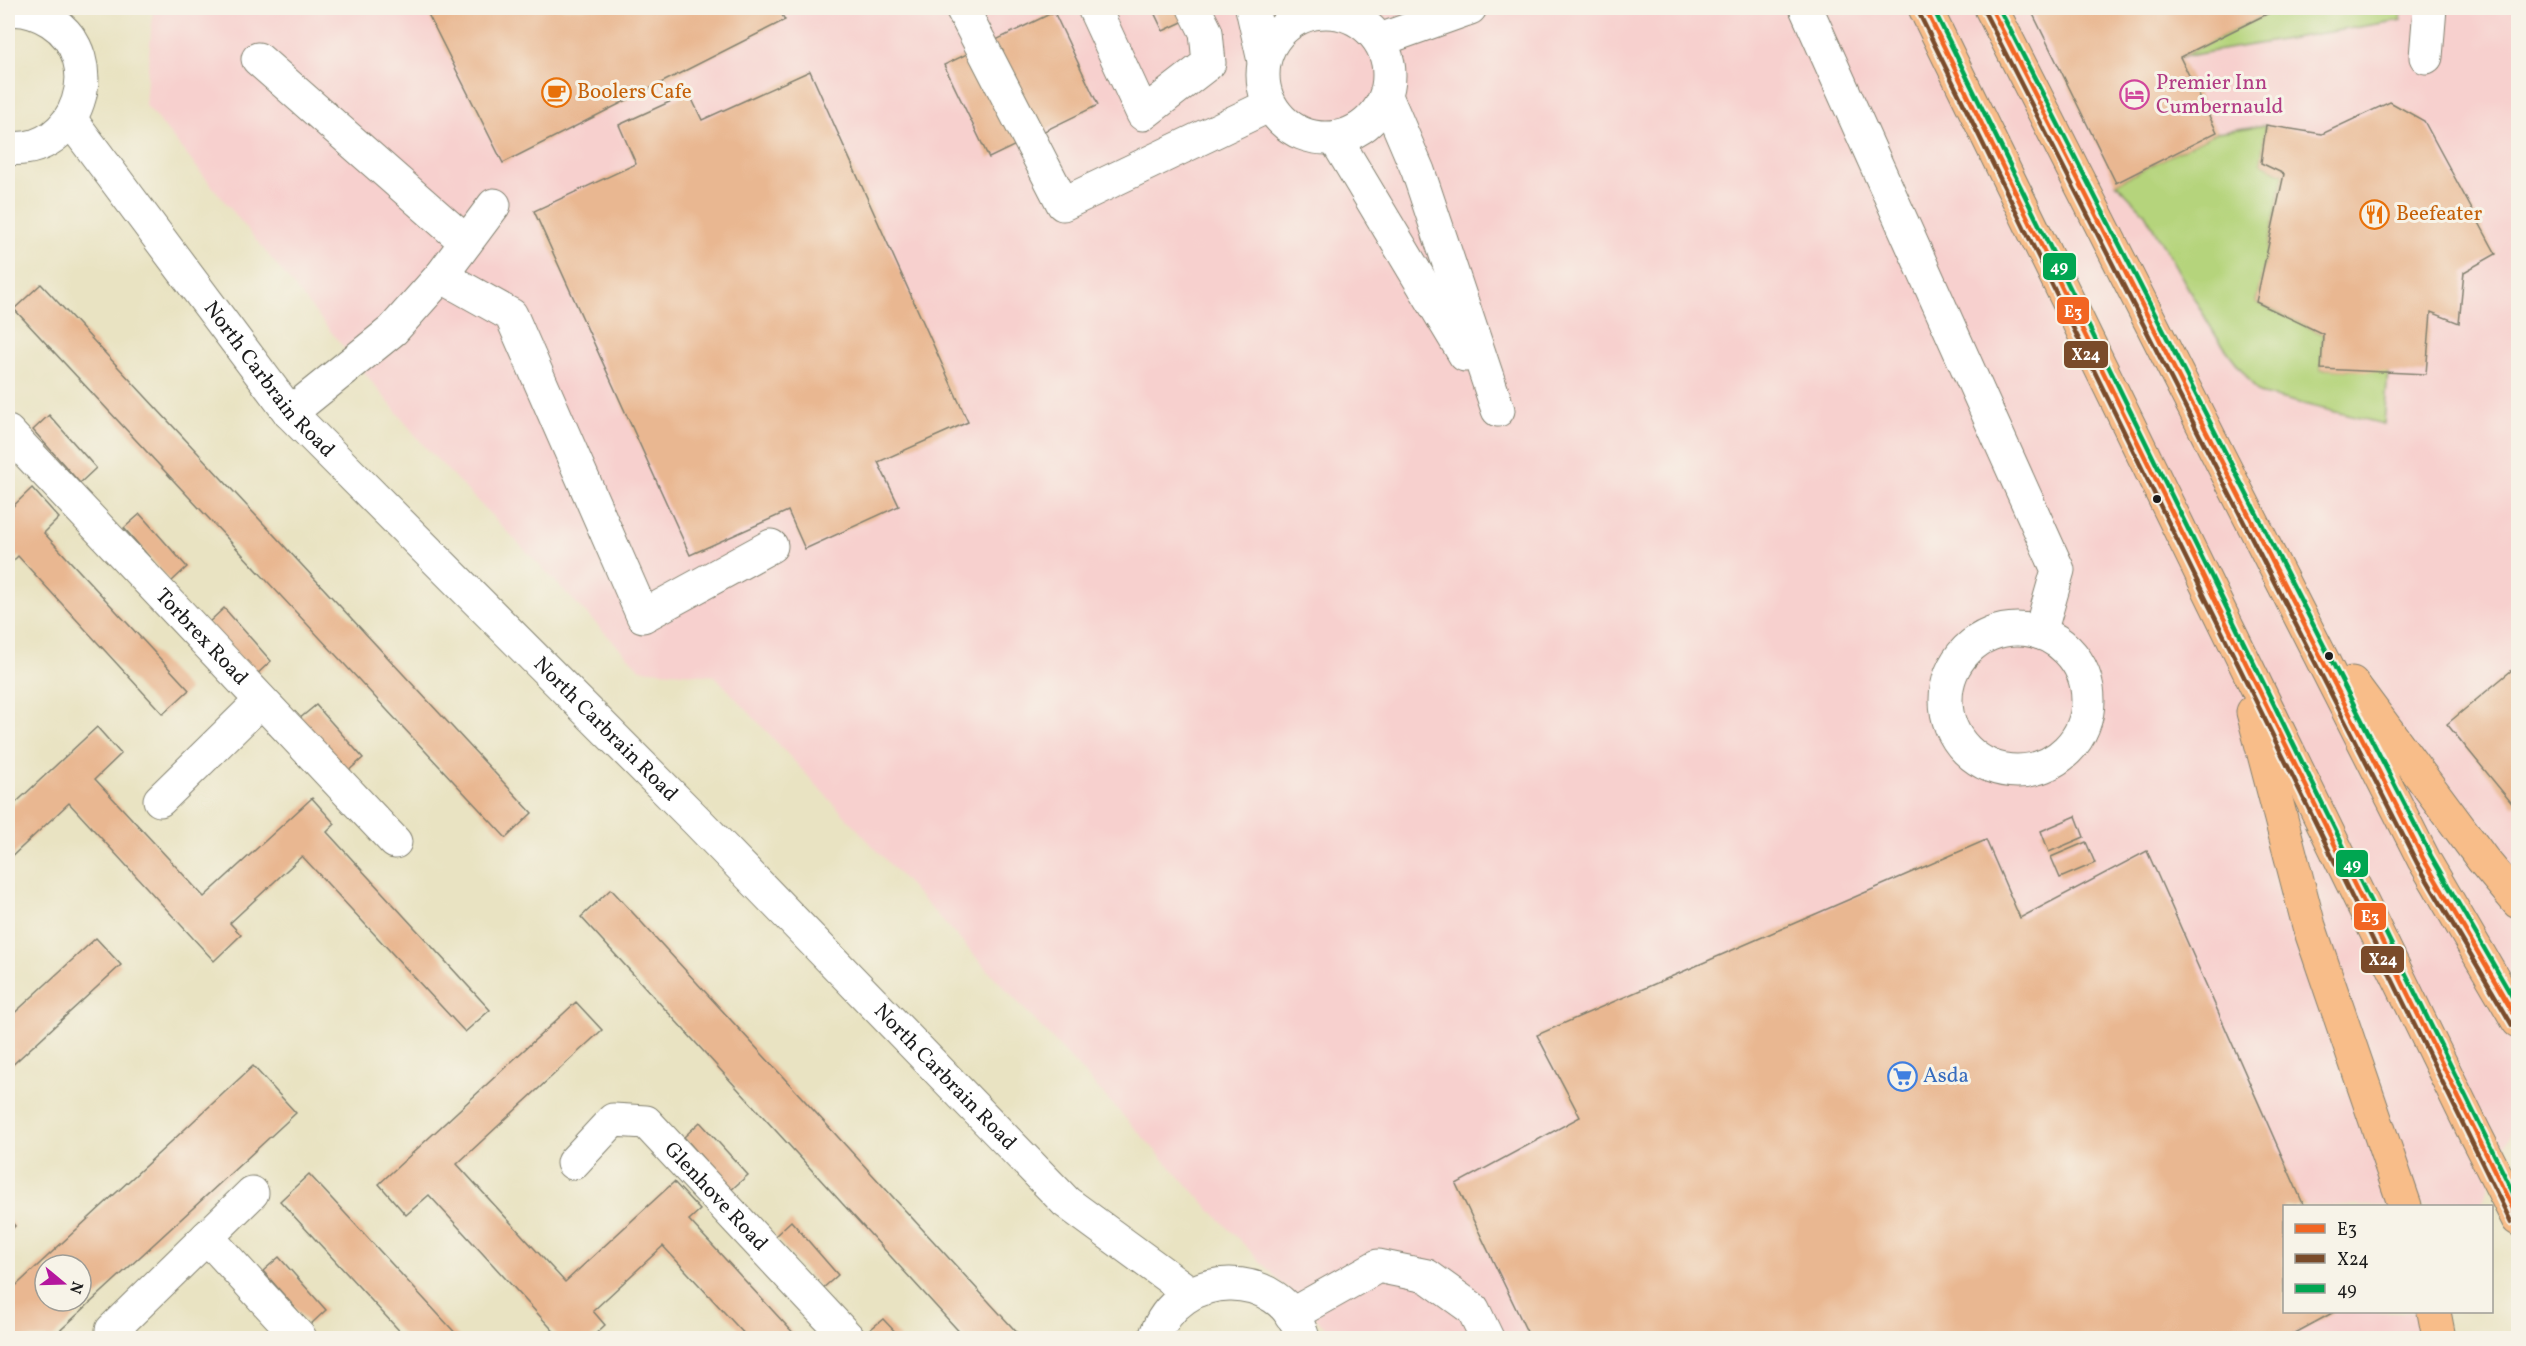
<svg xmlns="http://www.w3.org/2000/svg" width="2526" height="1346" viewBox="0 0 2526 1346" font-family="Vollkorn,serif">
<rect width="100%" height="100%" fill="#f7f3e8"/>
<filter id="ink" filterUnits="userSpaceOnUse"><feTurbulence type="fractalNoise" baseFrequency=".0167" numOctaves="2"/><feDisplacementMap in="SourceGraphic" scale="12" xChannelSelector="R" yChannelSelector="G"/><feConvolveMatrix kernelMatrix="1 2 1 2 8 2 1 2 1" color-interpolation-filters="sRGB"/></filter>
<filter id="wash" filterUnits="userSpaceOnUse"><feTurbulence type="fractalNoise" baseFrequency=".008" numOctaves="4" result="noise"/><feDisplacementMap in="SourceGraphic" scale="24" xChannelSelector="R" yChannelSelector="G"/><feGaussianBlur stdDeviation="1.35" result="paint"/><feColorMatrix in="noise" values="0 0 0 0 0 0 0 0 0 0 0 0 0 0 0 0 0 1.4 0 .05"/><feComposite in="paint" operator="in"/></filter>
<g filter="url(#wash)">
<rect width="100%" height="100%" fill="#e9e3c2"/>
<!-- built -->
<polygon fill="#f7d0ce" points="153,8 2518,8 2518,1113 2481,1206 2284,1206 2284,1312 2438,1312 2427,1338 1335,1338 1218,1218 715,676 640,669 425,447 145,104"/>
<!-- green -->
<g fill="#b5d47c" stroke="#68784c" stroke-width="1.5">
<polygon points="2279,8 2400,8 2401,20 2180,57"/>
<polygon points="2266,125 2261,163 2284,174 2256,302 2323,334 2321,369 2388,371 2384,424 2259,393 2216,336 2144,212 2116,183 2217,132"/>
</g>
<g id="blocks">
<!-- building -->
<g fill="#e9b791" fill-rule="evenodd">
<polygon points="425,8 778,8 785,20 503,163"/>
<polygon points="1152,8 1212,8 1163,31"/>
<polygon points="2030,8 2279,8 2180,57 2217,132 2116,183"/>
<polygon points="1054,12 1098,105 989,158 944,65"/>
<polygon points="810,71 968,422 878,462 899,506 805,549 788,511 690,555 534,211 636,164 619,125 689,93 702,120"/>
<polygon points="2390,102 2424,121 2496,254 2464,272 2459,323 2431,312 2426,374 2321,369 2323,334 2256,302 2284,174 2261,163 2266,125 2322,134"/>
<polygon points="41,284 532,813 506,838 14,309"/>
<polygon points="49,415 96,468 80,483 33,430"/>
<polygon points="32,488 59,518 44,533 189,690 163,714 18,556 8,566 8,511"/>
<polygon points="140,514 187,567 171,582 124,528"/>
<polygon points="224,608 271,661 255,676 208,623"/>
<polygon points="2518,665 2518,802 2514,806 2447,724"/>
<polygon points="316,705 363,758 347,772 299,719"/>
<polygon points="97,727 121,754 95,779 204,897 312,798 335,824 327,832 490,1010 465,1032 302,856 230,923 241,935 214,961 69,803 8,860 8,810"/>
<polygon points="2076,816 2084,837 2049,852 2041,831"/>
<polygon points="1986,840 2020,918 2147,851 2304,1206 2284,1206 2284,1312 2334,1312 2286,1338 1530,1338 1456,1184 1580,1117 1537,1035"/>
<polygon points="2086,842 2095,863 2060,878 2051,857"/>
<polygon points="611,889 1022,1338 965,1338 581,917"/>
<polygon points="96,938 121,965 8,1069 8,1019"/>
<polygon points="576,1002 602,1030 457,1164 565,1282 674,1182 700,1210 689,1220 798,1338 748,1338 663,1246 593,1311 605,1325 591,1338 560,1338 429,1195 406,1215 379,1184"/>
<path d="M253 1066 296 1113 52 1338H8V1293ZM45 1265H81V1301H45Z"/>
<polygon points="700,1122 748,1175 731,1190 684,1137"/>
<polygon points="309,1174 460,1338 406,1338 280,1201"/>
<polygon points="8,1218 15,1226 8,1233"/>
<polygon points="791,1221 838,1275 822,1289 775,1236"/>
<polygon points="279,1257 326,1310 310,1325 263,1271"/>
<polygon points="883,1319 901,1338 871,1338 866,1333"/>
</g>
</g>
</g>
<g filter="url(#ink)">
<use href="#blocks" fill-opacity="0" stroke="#82806f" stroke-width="1.5"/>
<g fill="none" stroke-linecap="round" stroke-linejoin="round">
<defs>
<g id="minor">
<polyline points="962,8 1063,204 1270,105"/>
<polyline points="1094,8 1143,114 1209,63 1206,32 1194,8"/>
<polyline points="1252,8 1264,61"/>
<polyline points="1806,8 2058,570 2040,633"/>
<path d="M8 10C23 8 38 13 51 21 110 59 78 156 8 148"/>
<circle cx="1326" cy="75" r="63"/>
<polyline points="1380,40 1470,8"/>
<polyline points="2426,57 2430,8"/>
<polyline points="258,59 466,242"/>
<polyline points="1386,96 1418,171 1498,410"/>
<path id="s1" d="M70 119 290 413 696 820 1066 1202 1190 1293"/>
<polyline points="1335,138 1465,355"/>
<polyline points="441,276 511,315 643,616 771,546"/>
<polyline points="290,413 393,330 441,276 494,205"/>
<path id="s2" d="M8 432 395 842"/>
<circle cx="2017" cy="700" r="71"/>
<polyline points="160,800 260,702"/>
<path id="s3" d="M573 1163 613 1120 646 1122 848 1338"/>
<polyline points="207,1237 300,1338"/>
<polyline points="1291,1315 1378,1266 1427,1276 1473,1309 1487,1338"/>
<polyline points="112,1330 252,1193"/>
<path d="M1155 1338C1177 1267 1282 1265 1303 1338"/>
</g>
<g id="major">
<polyline points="1925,8 2475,1134 2518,1219"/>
<polyline points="1991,8 2424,860 2518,1021"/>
<polyline points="2352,683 2483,860 2518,902"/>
<polyline points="2253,712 2309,926 2405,1206"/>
<polyline points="2434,1312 2439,1338"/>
</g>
</defs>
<!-- minor casing -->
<use href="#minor" stroke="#82806f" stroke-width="35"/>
<!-- major casing -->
<use href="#major" stroke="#82806f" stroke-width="35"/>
<!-- minor -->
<use href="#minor" stroke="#fff" stroke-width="33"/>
<!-- major -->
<use href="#major" stroke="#f8bd89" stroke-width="33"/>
<defs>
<g id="bus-1">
<polyline points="1925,8 2518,1219"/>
<polyline points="1991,8 2424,860 2518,1021"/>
</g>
<g id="bus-2">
<polyline points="1918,11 2511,1222"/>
<polyline points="1984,11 2417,863 2512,1025"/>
</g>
<g id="bus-3">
<polyline points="1933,8 2518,1203"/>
<polyline points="1999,8 2431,856 2518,1007"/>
</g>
</defs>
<!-- bus-1 casing -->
<use href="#bus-1" stroke="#f7f3e8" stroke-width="9"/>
<!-- bus-2 casing -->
<use href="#bus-2" stroke="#f7f3e8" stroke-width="9"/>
<!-- bus-3 casing -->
<use href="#bus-3" stroke="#f7f3e8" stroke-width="9"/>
<!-- bus-1 -->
<use href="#bus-1" stroke="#f26522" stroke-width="4.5"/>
<!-- bus-2 -->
<use href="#bus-2" stroke="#7a4b2a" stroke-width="4.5"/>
<!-- bus-3 -->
<use href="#bus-3" stroke="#00a651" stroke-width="4.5"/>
</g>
</g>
<!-- icons -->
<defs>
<symbol id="cafe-ring" viewBox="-11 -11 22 22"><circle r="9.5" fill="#f7f3e8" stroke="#e8710a" stroke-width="1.5"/><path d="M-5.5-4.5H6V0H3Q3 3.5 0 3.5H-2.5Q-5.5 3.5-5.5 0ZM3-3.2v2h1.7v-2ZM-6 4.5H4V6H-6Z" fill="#e8710a"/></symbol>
<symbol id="hotel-ring" viewBox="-11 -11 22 22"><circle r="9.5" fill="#f7f3e8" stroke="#d1479c" stroke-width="1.5"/><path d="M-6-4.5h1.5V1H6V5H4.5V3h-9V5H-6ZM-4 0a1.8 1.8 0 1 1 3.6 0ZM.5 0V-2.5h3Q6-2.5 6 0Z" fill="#d1479c"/></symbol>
<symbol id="restaurant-ring" viewBox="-11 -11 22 22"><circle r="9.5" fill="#f7f3e8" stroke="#e8710a" stroke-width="1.5"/><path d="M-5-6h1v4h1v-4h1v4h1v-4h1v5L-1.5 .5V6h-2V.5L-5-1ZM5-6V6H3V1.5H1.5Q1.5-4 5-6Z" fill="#e8710a"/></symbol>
<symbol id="supermarket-ring" viewBox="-11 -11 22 22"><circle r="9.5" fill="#f7f3e8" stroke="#3f7fe0" stroke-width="1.5"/><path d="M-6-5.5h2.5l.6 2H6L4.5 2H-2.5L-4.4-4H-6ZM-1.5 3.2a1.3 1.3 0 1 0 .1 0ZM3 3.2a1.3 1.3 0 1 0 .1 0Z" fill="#3f7fe0"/></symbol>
</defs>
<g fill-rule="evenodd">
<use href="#cafe-ring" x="540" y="76" width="33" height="33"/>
<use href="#hotel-ring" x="2118" y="78" width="33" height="33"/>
<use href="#restaurant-ring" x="2358" y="198" width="33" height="33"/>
<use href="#supermarket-ring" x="1886" y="1060" width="33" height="33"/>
</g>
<!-- markers -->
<g fill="#1c1c1c" stroke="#f7f3e8" stroke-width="2">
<circle cx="2157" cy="499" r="5"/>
<circle cx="2329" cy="656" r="5"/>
</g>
<g text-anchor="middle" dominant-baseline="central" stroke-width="6" stroke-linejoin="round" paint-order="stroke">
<!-- hotel labels -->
<g font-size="21" fill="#b23c85" stroke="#f7f3e8" text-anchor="start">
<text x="2156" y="83">Premier Inn<tspan x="2156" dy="24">Cumbernauld</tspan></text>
</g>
<!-- food labels -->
<g font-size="21" fill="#c56008" stroke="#f7f3e8" text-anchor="start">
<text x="577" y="92">Boolers Cafe</text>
<text x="2396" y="214">Beefeater</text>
</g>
<!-- street labels -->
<g font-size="21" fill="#1c1c1c" stroke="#f7f3e8">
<text stroke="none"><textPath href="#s1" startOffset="328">North Carbrain Road</textPath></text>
<text stroke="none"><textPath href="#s2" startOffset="282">Torbrex Road</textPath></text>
<text stroke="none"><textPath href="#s1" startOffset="814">North Carbrain Road</textPath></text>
<text stroke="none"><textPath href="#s1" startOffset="1300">North Carbrain Road</textPath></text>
<text stroke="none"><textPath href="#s3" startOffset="194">Glenhove Road</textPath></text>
</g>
<!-- shop labels -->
<g font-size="21" fill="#366cbe" stroke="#f7f3e8" text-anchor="start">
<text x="1923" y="1076">Asda</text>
</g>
</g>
<g stroke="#f7f3e8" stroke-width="2">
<rect x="2042" y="252" width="35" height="29" rx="6" fill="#00a651"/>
<rect x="2056" y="296" width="34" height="29" rx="6" fill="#f26522"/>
<rect x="2063" y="340" width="46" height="29" rx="6" fill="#7a4b2a"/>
<rect x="2335" y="849" width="34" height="29" rx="6" fill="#00a651"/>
<rect x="2353" y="902" width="34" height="29" rx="6" fill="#f26522"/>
<rect x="2360" y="945" width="45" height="29" rx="6" fill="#7a4b2a"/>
</g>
<g font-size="16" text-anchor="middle" font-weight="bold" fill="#fff">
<text x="2059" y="272">49</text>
<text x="2073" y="317">E3</text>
<text x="2086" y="360">X24</text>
<text x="2352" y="870">49</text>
<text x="2370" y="922">E3</text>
<text x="2383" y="965">X24</text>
</g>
<!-- margin -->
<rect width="2526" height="1346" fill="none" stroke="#f7f3e8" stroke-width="30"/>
<!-- legend -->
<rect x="2283" y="1205" width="210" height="108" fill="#f7f3e8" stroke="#9f9d96" stroke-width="1.5"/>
<rect x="2295" y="1224" width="30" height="9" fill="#f26522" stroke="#9f9d96" stroke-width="1.5"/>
<text x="2337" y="1235" font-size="18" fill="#1c1c1c">E3</text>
<rect x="2295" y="1254" width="30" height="9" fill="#7a4b2a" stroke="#9f9d96" stroke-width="1.5"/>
<text x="2337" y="1265" font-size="18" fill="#1c1c1c">X24</text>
<rect x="2295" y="1284" width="30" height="9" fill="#00a651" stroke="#9f9d96" stroke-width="1.5"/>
<text x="2337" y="1295" font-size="18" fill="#1c1c1c">49</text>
<!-- north arrow -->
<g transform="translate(63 1283) rotate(109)"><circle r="28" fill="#f7f3e8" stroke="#9f9d96" stroke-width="1.5"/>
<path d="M0-4.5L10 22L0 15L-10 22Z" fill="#b5179e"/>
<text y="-9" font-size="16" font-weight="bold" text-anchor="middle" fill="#1c1c1c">N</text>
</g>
</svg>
